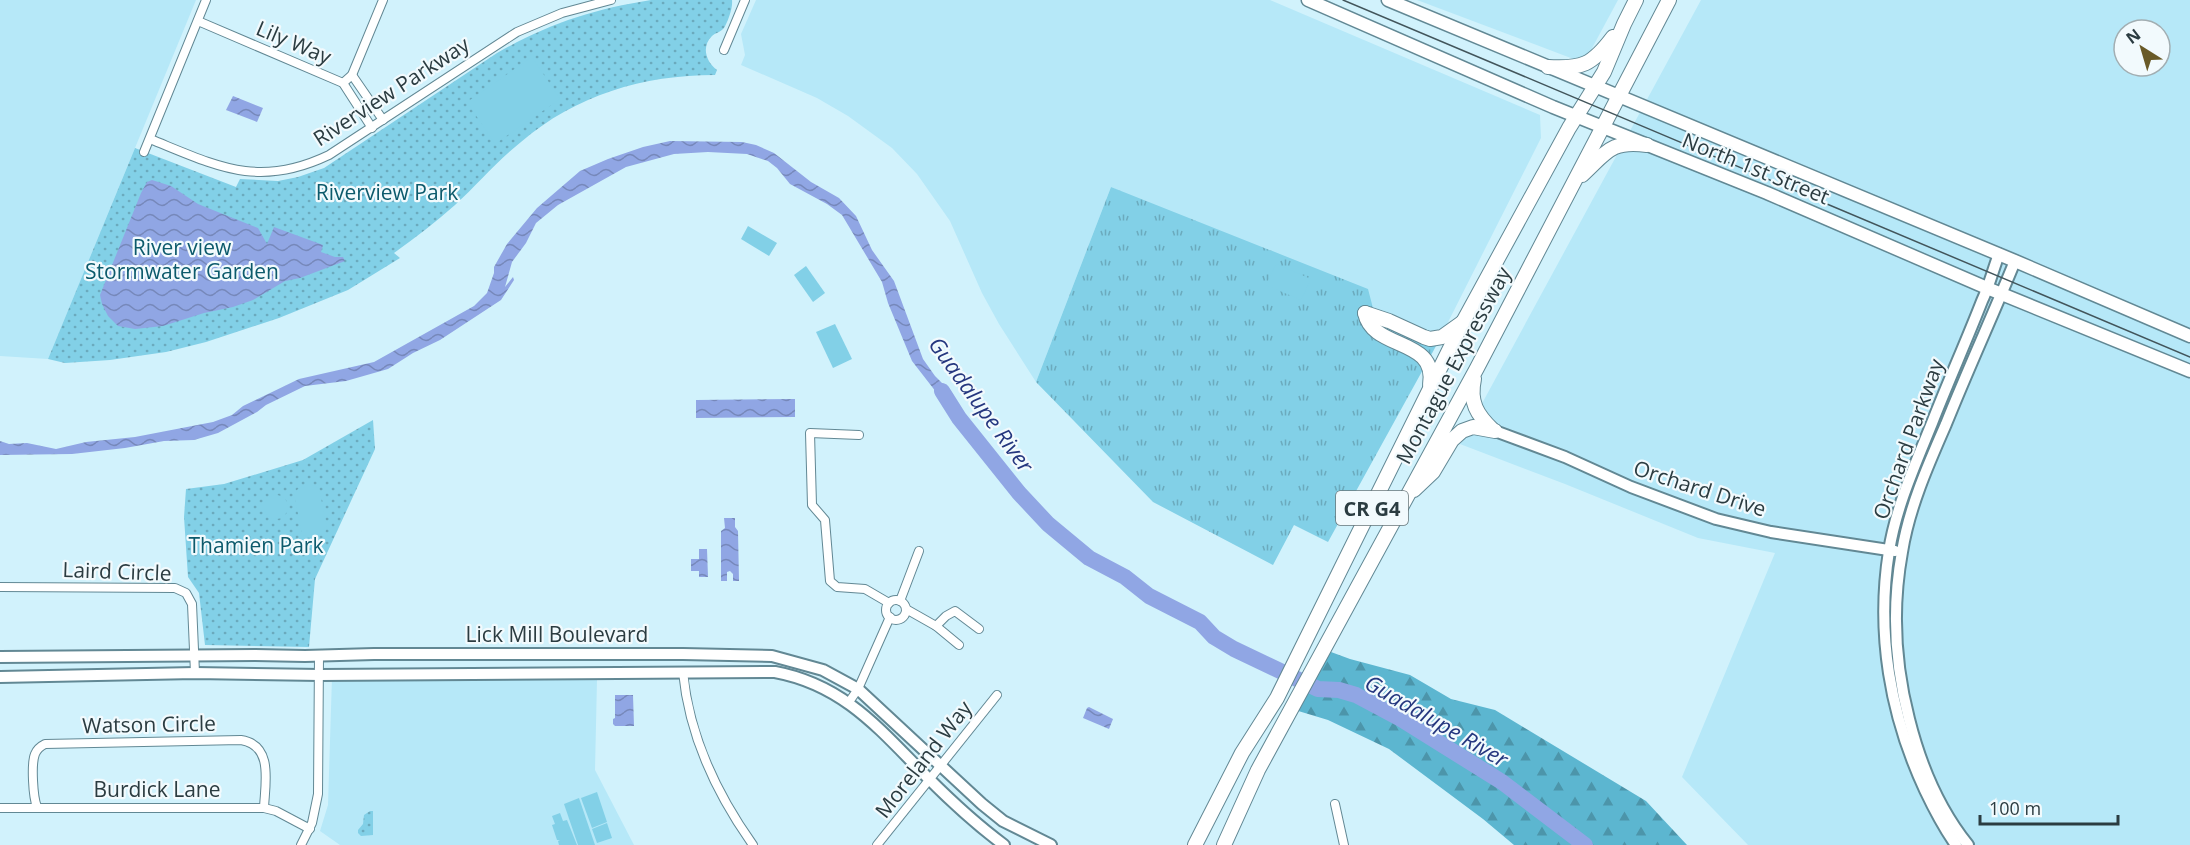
<svg xmlns="http://www.w3.org/2000/svg" width="2190" height="845" viewBox="0 0 2190 845" font-family="'Open Sans',sans-serif">
<defs>
<pattern id="grass-tufts" width="24" height="20" patternUnits="userSpaceOnUse" patternTransform="scale(1.5)"><rect width="24" height="20" fill="#82d0e7"/><path d="M3 7l-1-3M5 7V3M7 7l1-3M15 17l-1-3M17 17v-4M19 17l1-3" fill="none" stroke="#6baabd"/></pattern>
<pattern id="forest-firs" width="22" height="20" patternUnits="userSpaceOnUse" patternTransform="scale(1.5)"><rect width="22" height="20" fill="#5cb6d0"/><path d="M5 1l3.5 6h-7zM16 11l3.5 6h-7z" fill="#4c95aa"/></pattern>
<pattern id="park-dots" width="8" height="8" patternUnits="userSpaceOnUse" patternTransform="scale(1.5)"><rect width="8" height="8" fill="#82d0e7"/><path d="M2 2h.1M6 6h.1" fill="none" stroke="#6baabd" stroke-width="1.8" stroke-linecap="round"/></pattern>
<pattern id="water-waves" width="16" height="10" patternUnits="userSpaceOnUse" patternTransform="scale(1.5)"><rect width="16" height="10" fill="#90a6e4"/><path d="M0 5q4-4 8 0t8 0" fill="none" stroke="#7688ba"/></pattern>
</defs>
<rect width="100%" height="100%" fill="#d1f2fc"/>
<!-- built -->
<g fill="#b6e8f8" fill-rule="evenodd">
<polygon points="0,0 196,0 48,359 0,356"/>
<polygon points="756,0 1270,0 1540,115 1541,138 1436,346 1374,312 1111,187 1036,382 999,324 982,293 950,221 917,174 892,148 848,116 817,98 741,65 745,55 741,34"/>
<polygon points="1417,0 1618,0 1584,63"/>
<path d="M1701 0H2190V845H1748L1682 777 1775 553 1698 538 1565 484 1460 444ZM2124 30H2160V66H2124Z"/>
<polygon points="332,677 597,680 595,770 634,845 340,845 320,831 328,805"/>
</g>
<!-- grass -->
<polygon fill="url(#grass-tufts)" points="1111,187 1368,289 1374,312 1436,346 1328,542 1294,525 1273,565 1153,502 1036,382"/>
<!-- forest -->
<polygon fill="url(#forest-firs)" points="1331,652 1350,659 1410,675 1451,699 1495,710 1646,801 1687,845 1514,845 1483,819 1389,749 1328,720 1295,710"/>
<!-- park -->
<g fill="url(#park-dots)">
<path d="M651 0H732C733 8 728 21 724 28 721 32 715 33 712 36 701 47 706 62 717 70L715 75C643 75 576 95 521 142 497 161 477 185 455 205 436 222 415 238 394 253L400 258 348 290 279 318 206 342 166 352 110 360 65 363 48 359 135 148 236 187 240 179 278 181 298 177 324 168 497 53C548 24 593 9 651 0Z"/>
<polygon points="373,420 375,449 315,579 309,647 205,645 199,593 188,577 184,517 186,489 224,484 303,460"/>
<polygon points="370,811 373,811 373,835 361,836 358,833 358,830 363,824 364,815"/>
</g>
<!-- pitch -->
<g fill="#82d0e7">
<polygon points="532,57 560,99 495,144 467,102"/>
<polygon points="748,226 777,243 769,256 741,239"/>
<polygon points="1276,264 1311,279 1301,300 1266,285"/>
<polygon points="806,266 825,293 813,302 794,275"/>
<polygon points="835,324 852,359 833,368 816,332"/>
<polygon points="312,485 319,488 327,528 323,534 309,538 302,534 294,493 299,488"/>
<circle cx="276" cy="507" r="12"/>
<polygon points="597,792 607,822 592,828 581,798"/>
<polygon points="579,798 595,845 578,845 564,804"/>
<polygon points="560,813 563,821 567,820 577,845 559,845 558,841 560,840 557,840 552,825 555,824 552,816"/>
<polygon points="607,823 612,838 597,843 592,829"/>
</g>
<!-- water -->
<g fill="url(#water-waves)">
<polygon points="233,96 263,108 257,122 226,110"/>
<polygon points="670,141 742,142 756,145 774,153 811,182 839,198 856,216 872,250 894,281 923,359 935,376 953,394 956,409 950,410 912,361 888,303 882,282 842,215 827,204 790,184 777,168 768,161 747,154 708,152 674,154 626,167 558,205 536,223 526,243 512,262 505,287 513,277 514,280 501,300 440,340 413,353 388,369 346,381 305,386 266,405 257,412 218,433 194,440 164,441 125,448 72,454 0,455 0,441 9,444 27,443 56,449 86,442 135,437 213,422 232,415 243,406 299,379 374,362 474,306 487,293 494,273 494,267 507,244 537,208 580,171 608,159 643,147"/>
<polygon points="152,180 171,186 198,204 258,228 267,244 274,227 323,245 321,252 335,257 343,257 345,261 300,278 285,281 253,300 233,307 204,313 163,326 135,329 118,326 108,316 102,304 100,295 141,193 147,182"/>
<polygon points="795,399 795,417 696,418 696,400"/>
<polygon points="724,518 735,518 735,527 738,531 739,581 733,581 733,574 730,571 727,572 727,581 721,581 721,531 725,528"/>
<polygon points="699,549 707,549 708,577 699,577 699,571 691,571 691,559 699,559"/>
<polygon points="615,695 633,695 634,726 615,726 613,724 613,719 615,718"/>
<polygon points="1089,707 1113,719 1109,729 1083,718 1087,708"/>
</g>
<g fill="none" stroke-linecap="round" stroke-linejoin="round">
<!-- river -->
<polyline stroke="#90a6e4" stroke-width="16" points="942,391 959,418 1019,493 1048,524 1089,558 1125,577 1149,596 1200,622 1214,637 1234,649 1318,689 1339,690 1356,695 1401,719 1502,782 1585,845"/>
<defs>
<g id="street">
<polyline points="198,21 343,83 372,128"/>
<polyline points="724,50 745,0"/>
<polyline points="352,75 383,120"/>
<polyline points="343,83 352,75 383,0"/>
<path d="M150 139C217 166 258 189 329 155L517 32 562 13 611 0"/>
<polyline points="144,152 206,0"/>
<polyline points="859,435 810,433 812,505 825,520 830,581 837,587 865,589 889,603"/>
<polyline points="0,587 175,588 186,593 192,604 195,673"/>
<circle cx="896" cy="610" r="10"/>
<polyline points="900,601 919,551"/>
<polyline points="906,609 936,626 959,645"/>
<polyline points="936,626 946,616 955,611 979,629"/>
<path d="M683 672C689 735 716 793 753 845"/>
<polyline points="849,702 858,689 890,617"/>
<polyline points="1335,804 1344,845"/>
<path d="M37 807C33 797 31 764 35 754 37 749 41 746 45 744L241 740C274 745 265 784 264 808"/>
<polyline points="0,808 264,808 276,811 310,829"/>
<polyline points="301,845 312,823 318,794 319,656"/>
<polyline points="877,845 997,695"/>
</g>
<g id="secondary">
<polyline points="1495,431 1565,457 1631,487 1716,519 1771,532 1895,551"/>
<polyline points="0,657 255,655 305,656 374,654 683,654 772,656 823,670 858,689 982,804 1003,821 1051,845"/>
<path d="M0 677 195 673 320 675 775 672C845 685 881 731 928 778 952 802 977 825 1004 845"/>
<path d="M1956 845C1944 828 1934 809 1925 790 1890 715 1876 633 1889 551 1896 507 1915 465 1932 423 1948 382 1966 342 1982 301 1989 286 1993 270 1999 254"/>
<path d="M1968 845C1939 809 1920 763 1909 719 1895 665 1892 607 1902 552 1909 508 1928 465 1946 424 1968 369 1993 315 2015 261"/>
</g>
<g id="primary">
<polyline points="1308,0 1553,107 1767,193 1987,288 2190,371"/>
<polyline points="1388,0 2015,261 2190,336"/>
</g>
<g id="highway">
<path d="M1548 67C1582 69 1592 65 1613 37"/>
<path d="M1582 175C1607 152 1611 140 1647 145"/>
<path d="M1365 313C1373 351 1438 337 1430 385"/>
<polyline points="1365,313 1389,321 1424,337 1430,339 1442,337 1463,322"/>
<path d="M1474 379C1469 402 1477 415 1493 430"/>
<polyline points="1414,490 1433,472 1452,440 1462,431 1473,427 1495,431"/>
<polyline points="1195,845 1242,753 1277,698 1463,322 1569,128 1604,72 1624,24 1636,0"/>
<polyline points="1224,845 1258,770 1477,368 1669,0"/>
</g>
</defs>
<!-- street casing -->
<use href="#street" stroke="#628894" stroke-width="10"/>
<!-- secondary casing -->
<use href="#secondary" stroke="#628894" stroke-width="14"/>
<!-- primary casing -->
<use href="#primary" stroke="#628894" stroke-width="15"/>
<!-- highway casing -->
<use href="#highway" stroke="#628894" stroke-width="16"/>
<!-- street -->
<use href="#street" stroke="#fff" stroke-width="8"/>
<!-- secondary -->
<use href="#secondary" stroke="#fff" stroke-width="10"/>
<!-- primary -->
<use href="#primary" stroke="#fff" stroke-width="12"/>
<!-- highway -->
<use href="#highway" stroke="#fff" stroke-width="14"/>
<!-- tram -->
<polyline stroke="#42555b" stroke-width="1.5" points="1343,0 2190,357"/>
</g>
<g text-anchor="middle" dominant-baseline="central" stroke-width="4.5" stroke-linejoin="round" paint-order="stroke">
<!-- shield labels -->
<rect fill="#f2fafd" stroke="#677579" stroke-width="1.5" x="1336" y="491" width="72" height="34" rx="4.5"/>
<g font-size="20" font-weight="bold" fill="#2b3c41">
<text x="1372" y="508">CR G4</text>
</g>
<!-- street labels -->
<g font-size="21" fill="#2b3c41" stroke="#f2fafd">
<text transform="translate(294 42) rotate(23)">Lily Way</text>
<text transform="translate(391 91) rotate(-33)">Riverview Parkway</text>
<text transform="translate(1756 168) rotate(22)">North 1st Street</text>
<text transform="translate(1453 365) rotate(-62)">Montague Expressway</text>
<text transform="translate(1908 439) rotate(-70)">Orchard Parkway</text>
<text transform="translate(1700 488) rotate(18)">Orchard Drive</text>
<text transform="translate(117 571) rotate(2)">Laird Circle</text>
<text x="557" y="634">Lick Mill Boulevard</text>
<text transform="translate(149 724) rotate(-1)">Watson Circle</text>
<text transform="translate(923 759) rotate(-52)">Moreland Way</text>
<text x="157" y="789">Burdick Lane</text>
</g>
<!-- park labels -->
<g font-size="21" fill="#0c5a6c" stroke="#f2fafd">
<text x="387" y="192">Riverview Park</text>
<text x="182" y="247">River view<tspan x="182" dy="24">Stormwater Garden</tspan></text>
<text x="256" y="545">Thamien Park</text>
</g>
<!-- water labels -->
<g font-size="22" font-style="italic" fill="#25377f" stroke="#f2fafd">
<text transform="translate(982 404) rotate(54)">Guadalupe River</text>
<text transform="translate(1437 720) rotate(30)">Guadalupe River</text>
</g>
</g>
<!-- north arrow -->
<g transform="translate(2142 48) rotate(323)"><circle r="28" fill="#f2fafd" stroke="#a2aeb2" stroke-width="1.5"/>
<path d="M0-4.5L10 22L0 15L-10 22Z" fill="#695a28"/>
<text y="-9" font-size="16" font-weight="bold" text-anchor="middle" fill="#2b3c41">N</text>
</g>
<!-- scale -->
<path d="M1980 815v9h138v-9" fill="none" stroke="#2b3c41" stroke-width="3"/>
<text x="1989" y="815" font-size="18" fill="#2b3c41" stroke="#f2fafd" stroke-width="4.5" paint-order="stroke">100 m</text>
</svg>
